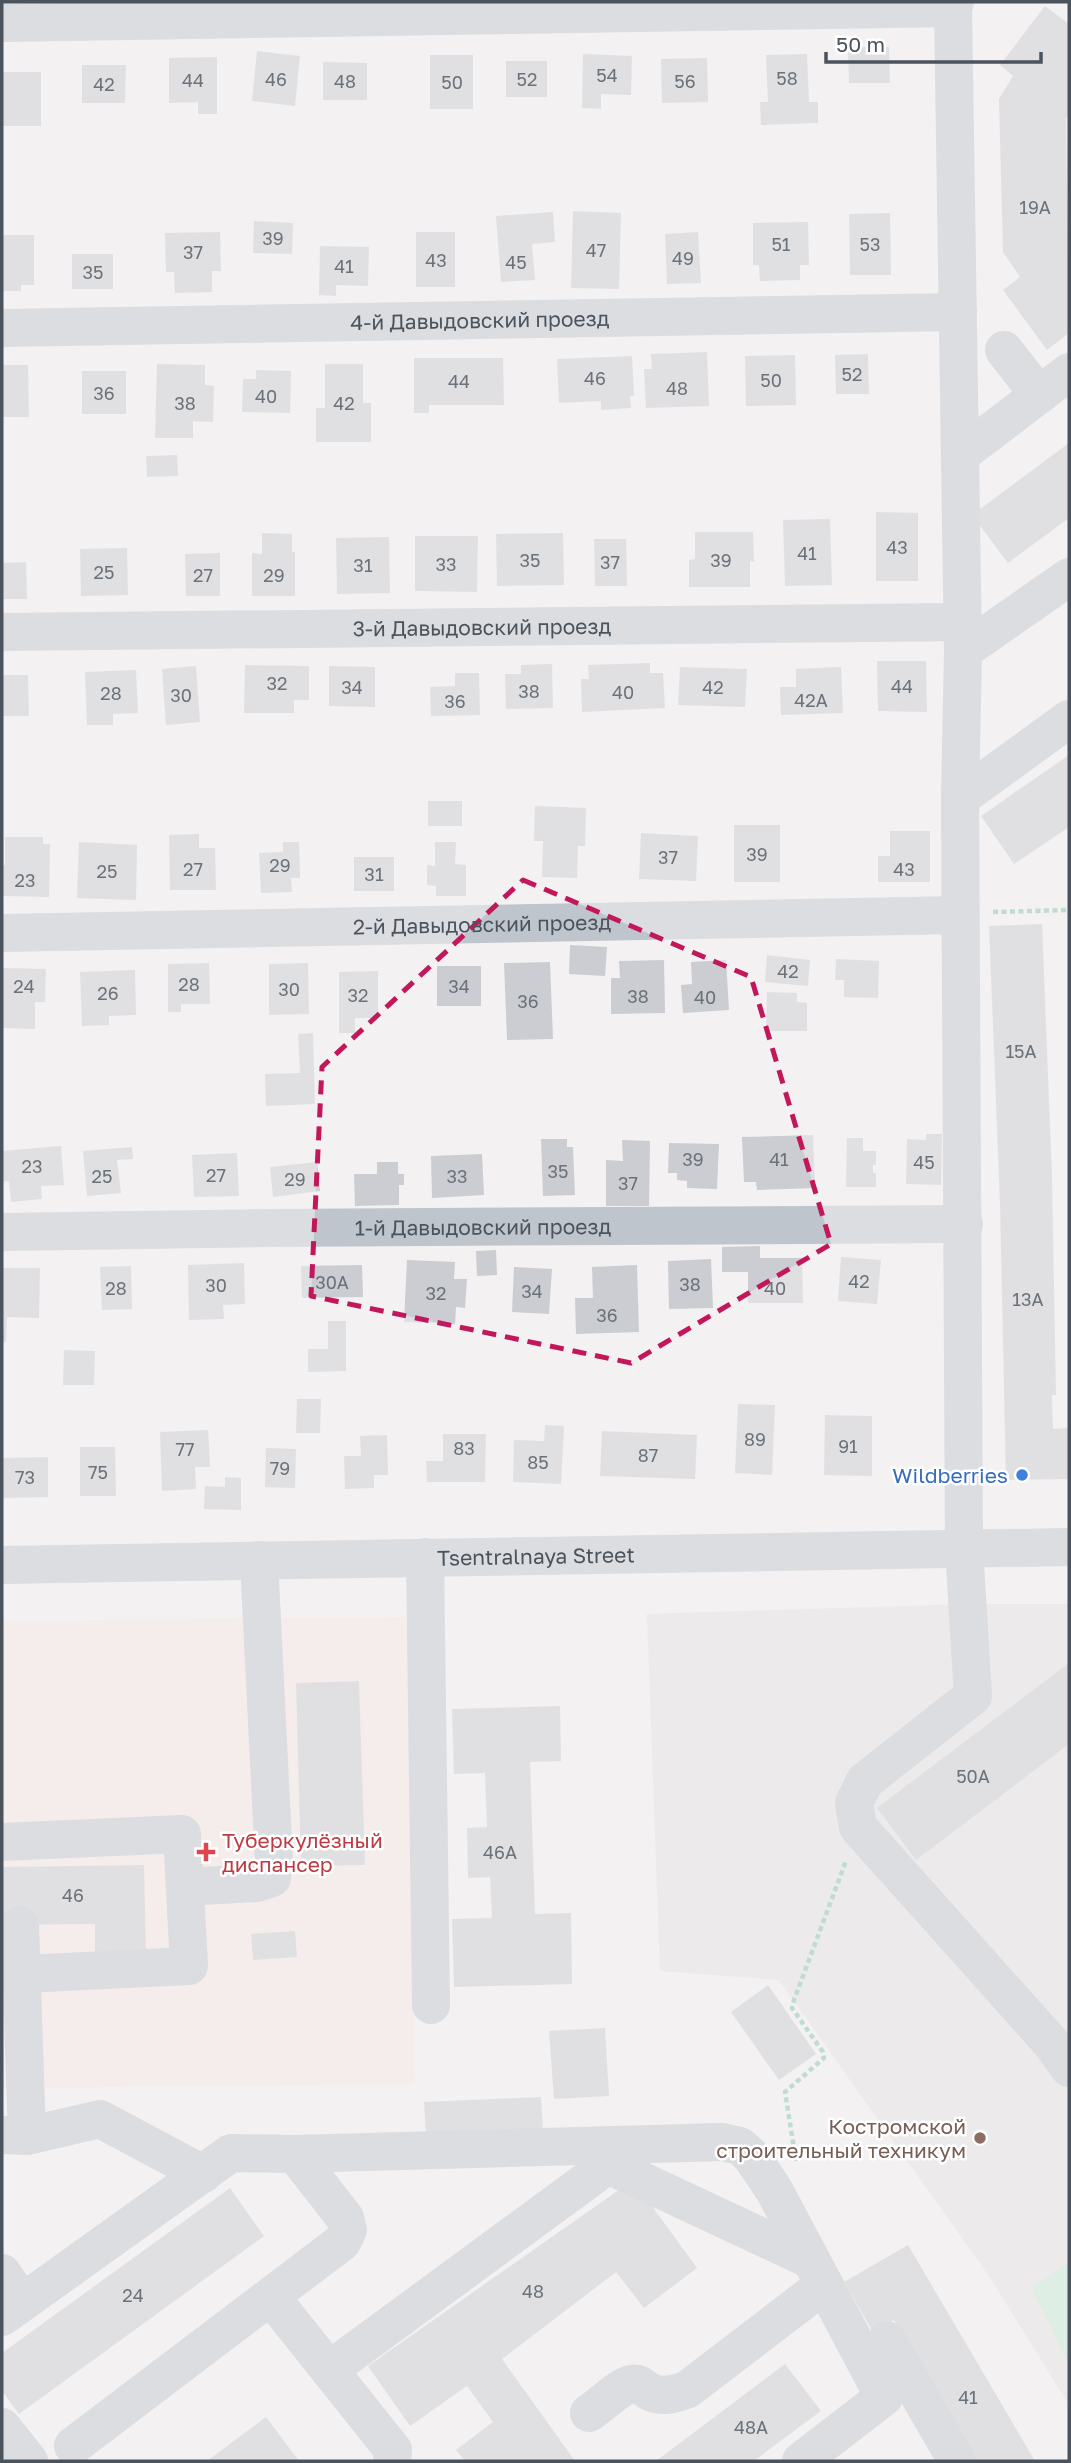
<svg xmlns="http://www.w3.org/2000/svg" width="1071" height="2463" viewBox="0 0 1071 2463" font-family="'Golos Text',sans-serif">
<rect width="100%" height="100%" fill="#f3f1f1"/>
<!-- education -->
<polygon fill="#e4e2e2" points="968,1604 1069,1604 1069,2405 989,2276 779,1980 660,1971 647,1614"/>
<!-- medical -->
<polygon fill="#f9e8e5" points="407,1617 415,2084 2,2088 2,1621"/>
<!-- green -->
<polygon fill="#c5ebd6" points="1069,2262 1069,2364 1032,2288"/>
<!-- building -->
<g fill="#cbcdd3">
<polygon points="1045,6 1069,24 1069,114 1066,119 1069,333 1047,350 1003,290 1020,277 1003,252 999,99 1013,76 1000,65"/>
<polygon points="848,47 889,47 890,83 849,83"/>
<polygon points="257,51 300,56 295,106 252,101"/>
<polygon points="583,54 632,56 631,95 601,94 601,109 582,108"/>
<polygon points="807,54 809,102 818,102 818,123 761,125 760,102 768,102 766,55"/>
<rect x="430" y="55" width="43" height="54"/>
<polygon points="217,57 217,114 198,114 198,102 169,103 169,58"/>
<polygon points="707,58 708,102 662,103 661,59"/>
<rect x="506" y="61" width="41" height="36"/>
<polygon points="323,62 367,63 367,100 323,100"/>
<polygon points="82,65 126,65 125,103 82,103"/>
<rect x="2" y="72" width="39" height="54"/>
<polygon points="573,211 621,213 619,289 571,288"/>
<polygon points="553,212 555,242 532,244 535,280 501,282 496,216"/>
<polygon points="890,213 891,275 850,275 849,214"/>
<polygon points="254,221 293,223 292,254 253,253"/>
<polygon points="808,222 809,265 800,265 800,280 760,281 759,265 753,265 753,223"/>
<polygon points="220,232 221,271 212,271 212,292 175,293 174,272 166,272 165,233"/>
<rect x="416" y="232" width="39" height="55"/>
<polygon points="698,232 701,283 667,284 665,234"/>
<polygon points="2,235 34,235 34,285 21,285 21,291 2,291"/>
<polygon points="320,246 369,247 368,286 336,285 336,296 319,295"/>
<rect x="72" y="254" width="41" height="35"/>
<polygon points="707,352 709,406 646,408 644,369 652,369 651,354"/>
<polygon points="868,354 869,394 836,394 835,355"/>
<polygon points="795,355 796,405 746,406 745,356"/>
<polygon points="632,356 634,396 630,396 631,408 601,410 601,401 559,403 557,359"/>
<polygon points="414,358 503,358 504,405 429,405 429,413 414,413"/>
<polygon points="157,364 205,365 205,385 214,386 213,422 193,421 193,438 155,438"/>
<polygon points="325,364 363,364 363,403 371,403 371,442 316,442 316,408 325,408"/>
<polygon points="2,365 28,365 29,417 2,417"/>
<polygon points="256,370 291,371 290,413 242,412 243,379 256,379"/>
<rect x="82" y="371" width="44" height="43"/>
<polygon points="1069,443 1069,518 1008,563 972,515"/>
<polygon points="177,455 178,476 147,477 146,456"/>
<polygon points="876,512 918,513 918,581 876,581"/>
<polygon points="830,519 832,585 785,586 783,520"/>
<polygon points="695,532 753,532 754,562 750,561 750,587 689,587 689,560 695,559"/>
<polygon points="262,533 292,534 292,552 295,552 295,596 252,596 252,553 262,554"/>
<polygon points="563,533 564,585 497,586 496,534"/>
<polygon points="415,536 478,536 477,592 415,591"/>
<polygon points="389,537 390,593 337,594 336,538"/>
<polygon points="594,539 626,539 627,586 595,586"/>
<polygon points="127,548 128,595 81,596 80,549"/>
<polygon points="220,553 220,596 186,596 185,554"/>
<polygon points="26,562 27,599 2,599 2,563"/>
<polygon points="877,661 926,661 927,712 878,711"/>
<polygon points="650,663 650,673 663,673 665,708 582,712 581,679 589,679 588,665"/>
<polygon points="552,664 553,708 506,709 505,674 521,674 521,665"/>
<polygon points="245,665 309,666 309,700 294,700 294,713 244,713"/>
<polygon points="196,666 200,722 166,725 162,669"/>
<polygon points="329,666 375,667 375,707 329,706"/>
<polygon points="680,667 747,669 745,707 678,705"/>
<polygon points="841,667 843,713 781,715 780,687 796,687 796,669"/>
<polygon points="136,670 138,713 113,714 113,725 87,725 85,672"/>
<polygon points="455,673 479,673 480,715 431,716 430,687 455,686"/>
<polygon points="2,675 28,675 29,716 2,716"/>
<polygon points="1069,755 1069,827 1014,864 981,816"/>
<rect x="428" y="801" width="34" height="25"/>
<polygon points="535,806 586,808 585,846 578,846 577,878 542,877 543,841 534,841"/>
<rect x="734" y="825" width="46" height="57"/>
<polygon points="890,831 930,831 930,882 878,882 878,856 890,856"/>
<polygon points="641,833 698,836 696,881 639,879"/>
<polygon points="199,834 199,848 215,848 216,890 170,890 169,835"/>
<polygon points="5,837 43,837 43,844 50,844 49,897 2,896 2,865 5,865"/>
<polygon points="79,842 137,845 136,900 77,898"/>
<polygon points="283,842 299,842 300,878 291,878 292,892 261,893 259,853 283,852"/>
<polygon points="435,842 456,842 455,864 466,865 466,896 436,896 436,886 427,885 427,865 435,866"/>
<rect x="354" y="857" width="40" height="34"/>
<polygon points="1042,924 1052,1176 1056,1395 1052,1395 1053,1429 1069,1428 1069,1479 1006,1480 1000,1203 989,926"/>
<polygon points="570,945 607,947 605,976 569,974"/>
<polygon points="767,955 810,960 808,986 765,982"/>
<polygon points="836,959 879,961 878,998 844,997 844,980 835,980"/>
<polygon points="664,960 665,1013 611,1014 611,978 620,978 619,961"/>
<polygon points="726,960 729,1010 683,1013 681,985 692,984 691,962"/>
<polygon points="550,962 553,1039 507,1040 504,963"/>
<polygon points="209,963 210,1004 181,1004 181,1012 168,1012 168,964"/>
<polygon points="308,963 309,1014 269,1015 269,964"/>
<rect x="437" y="966" width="44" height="40"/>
<polygon points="2,968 46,969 45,1002 35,1002 35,1029 2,1028"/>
<polygon points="135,970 136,1015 109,1016 109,1025 82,1026 80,972"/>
<polygon points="378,971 378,1018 355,1018 355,1033 339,1033 339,972"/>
<polygon points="767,992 797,993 797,1002 807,1003 807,1031 766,1031"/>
<polygon points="313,1033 315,1104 266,1106 265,1074 300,1073 298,1034"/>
<polygon points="926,1134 942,1134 941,1185 906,1184 907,1139 926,1140"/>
<polygon points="813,1135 815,1188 757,1190 756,1182 744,1182 742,1137"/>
<polygon points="847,1138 863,1138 863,1151 876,1151 876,1165 873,1165 873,1173 876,1173 876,1187 846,1187"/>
<polygon points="541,1139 567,1139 567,1147 573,1147 575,1195 543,1196"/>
<polygon points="622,1140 650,1141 649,1206 606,1206 606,1160 623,1161"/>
<polygon points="669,1143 719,1144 717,1189 687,1188 687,1181 677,1180 677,1173 668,1173"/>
<polygon points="61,1146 64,1185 41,1186 42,1199 11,1202 9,1181 2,1182 2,1151"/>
<polygon points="132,1147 133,1159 117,1160 121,1193 87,1196 83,1151"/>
<polygon points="237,1153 239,1196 194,1197 192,1155"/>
<polygon points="482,1154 484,1195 432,1198 431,1156"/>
<polygon points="317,1162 320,1191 273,1197 270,1167"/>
<polygon points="377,1162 398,1162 398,1174 404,1174 404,1185 399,1185 399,1205 355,1206 354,1174 377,1174"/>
<polygon points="760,1246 760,1258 802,1258 803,1303 748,1303 748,1272 722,1272 722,1247"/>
<polygon points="496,1250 497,1275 477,1276 476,1251"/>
<polygon points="841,1257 881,1260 877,1304 838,1301"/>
<polygon points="711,1259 713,1308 669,1309 668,1261"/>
<polygon points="407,1260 455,1262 454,1279 467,1279 465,1308 456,1307 455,1324 404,1322"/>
<polygon points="244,1263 245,1304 223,1305 224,1319 189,1320 188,1265"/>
<polygon points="362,1265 363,1297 302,1298 301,1266"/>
<polygon points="637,1265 639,1332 576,1334 575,1298 593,1298 592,1267"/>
<polygon points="131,1266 132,1309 102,1310 100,1267"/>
<polygon points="514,1267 552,1269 549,1314 512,1312"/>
<polygon points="2,1268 40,1268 39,1318 7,1317 6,1342 2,1342"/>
<polygon points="328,1321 346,1321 346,1371 308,1372 308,1349 328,1349"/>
<polygon points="64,1350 95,1351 94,1385 63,1385"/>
<polygon points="297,1399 321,1399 320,1433 296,1433"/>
<polygon points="738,1404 775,1405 772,1475 735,1473"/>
<polygon points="825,1415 872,1416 872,1476 824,1475"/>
<polygon points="545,1425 564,1426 561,1484 513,1482 514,1440 544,1441"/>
<polygon points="208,1430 210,1467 195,1467 196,1489 162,1491 160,1432"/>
<polygon points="602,1431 697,1435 695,1479 600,1476"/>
<polygon points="443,1434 486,1434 485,1482 427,1482 426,1461 443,1461"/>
<polygon points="387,1435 388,1475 374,1475 374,1488 345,1489 344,1456 361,1456 360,1436"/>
<polygon points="80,1447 115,1447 116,1496 80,1496"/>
<polygon points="266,1448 296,1449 295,1488 265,1487"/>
<polygon points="48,1457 48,1497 2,1498 2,1458"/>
<polygon points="225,1477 241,1478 241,1510 204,1509 205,1486 225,1487"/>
<polygon points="1069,1663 1069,1744 916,1860 877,1808"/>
<polygon points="359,1681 365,1865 301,1866 296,1683"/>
<polygon points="560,1706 561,1761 530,1762 535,1914 571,1913 572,1984 454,1987 452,1919 492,1918 490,1877 468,1878 467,1828 487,1827 485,1773 454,1774 452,1709"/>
<polygon points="144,1865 146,1953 95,1954 95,1924 2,1925 2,1867"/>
<polygon points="295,1931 297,1957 253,1960 251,1934"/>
<polygon points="768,1985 816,2054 779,2080 731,2012"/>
<polygon points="605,2028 609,2096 554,2099 549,2031"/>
<polygon points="541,2097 543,2130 426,2135 424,2102"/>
<polygon points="633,2180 697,2268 644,2308 616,2272 502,2359 575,2461 465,2461 456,2450 493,2422 467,2386 410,2426 368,2366"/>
<polygon points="230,2188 264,2236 19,2414 2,2391 2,2353"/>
<polygon points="908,2245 1035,2461 977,2461 894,2320 873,2332 844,2282"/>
<polygon points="785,2364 821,2411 779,2442 754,2461 656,2461"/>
<polygon points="266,2417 299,2461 207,2461"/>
</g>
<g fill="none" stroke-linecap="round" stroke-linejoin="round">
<!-- path -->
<g stroke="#80c6a7" stroke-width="4.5" stroke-dasharray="5 3.5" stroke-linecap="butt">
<polyline points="993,912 1069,910"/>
<polyline points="796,2161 785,2092 824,2058 823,2052 792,2008 794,2000 846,1861"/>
</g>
<!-- minor -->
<g stroke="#bec5cc" stroke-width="38">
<polyline points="955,2 953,8 963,651 960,798 964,1548 973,1696 865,1781 854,1803 858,1827 1052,2044 1069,2068"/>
<polyline points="2,23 953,8"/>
<path id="s1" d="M2 328 958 312"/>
<polyline points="1004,350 1039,395"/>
<polyline points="960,455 1069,372"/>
<path id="s2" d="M2 632 963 622"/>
<polyline points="963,651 1069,577"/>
<polyline points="960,798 1069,719"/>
<path id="s3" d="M2 933 960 915"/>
<path id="s4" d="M2 1232 267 1228 964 1224"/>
<polyline points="425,1557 431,2005"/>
<path id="s5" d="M2 1565 1069 1547"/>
<polyline points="2,1842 182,1834 189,1966 2,1975"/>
<polyline points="185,1887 257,1883 272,1878 274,1863 259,1560"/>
<polyline points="20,1925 27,2136"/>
<polyline points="2,2135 27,2136 100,2119 203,2174"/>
<polyline points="2,2273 22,2302"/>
<polyline points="271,2297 393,2450 392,2461"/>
<polyline points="2,2317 231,2153 295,2154 722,2142 740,2146 751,2156 774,2190 884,2397 801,2461"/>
<polyline points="887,2340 957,2461"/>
<polyline points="329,2370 608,2165 811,2260"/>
<path d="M589 2413C600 2406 619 2387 631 2384 640 2382 643 2388 650 2392 663 2398 676 2394 688 2389L824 2285"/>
<polyline points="2,2427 29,2461"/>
<polyline points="73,2446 342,2242 348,2230 345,2218 295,2154"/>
</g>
</g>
<!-- marked area -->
<path d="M0 0H1071V2463H0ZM523 880 751 977 831 1244 631 1363 311 1296 322 1067Z" fill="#f3f1f1" fill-opacity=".55" fill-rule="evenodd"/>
<path fill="none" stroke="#c2185b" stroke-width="5" stroke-dasharray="14 9" stroke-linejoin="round" d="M523 880 751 977 831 1244 631 1363 311 1296 322 1067Z"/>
<!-- markers -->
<circle fill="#3f7fe0" stroke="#fff" stroke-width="2.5" cx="1022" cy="1475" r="7"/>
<path fill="#e0444e" stroke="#fff" stroke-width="2.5" d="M202.5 1841.5h7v7h7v7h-7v7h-7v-7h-7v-7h7z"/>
<circle fill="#8d6e63" stroke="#fff" stroke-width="2.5" cx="980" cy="2138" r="7"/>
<g text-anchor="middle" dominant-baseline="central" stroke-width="5" stroke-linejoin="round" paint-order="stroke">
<!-- number labels -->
<g font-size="18" fill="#6b727a">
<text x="607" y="75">54</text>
<text x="787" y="78">58</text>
<text x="276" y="79">46</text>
<text x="527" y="79">52</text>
<text x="193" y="80">44</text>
<text x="345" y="81">48</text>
<text x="685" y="81">56</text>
<text x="452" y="82">50</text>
<text x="104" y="84">42</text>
<text x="1035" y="207">19А</text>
<text x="273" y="238">39</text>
<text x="781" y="244">51</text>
<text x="870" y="244">53</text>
<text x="596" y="250">47</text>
<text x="193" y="252">37</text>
<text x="683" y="258">49</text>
<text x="436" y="260">43</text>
<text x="516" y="262">45</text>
<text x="344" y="266">41</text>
<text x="93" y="272">35</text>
<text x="852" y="374">52</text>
<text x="595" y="378">46</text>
<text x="771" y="380">50</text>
<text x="459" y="381">44</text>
<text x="677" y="388">48</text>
<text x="104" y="393">36</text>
<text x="266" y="396">40</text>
<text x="185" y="403">38</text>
<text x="344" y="403">42</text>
<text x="897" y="547">43</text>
<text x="807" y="553">41</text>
<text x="530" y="560">35</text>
<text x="721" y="560">39</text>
<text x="610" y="562">37</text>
<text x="446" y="564">33</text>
<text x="363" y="565">31</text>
<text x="104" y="572">25</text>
<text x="203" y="575">27</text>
<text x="274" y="575">29</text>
<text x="277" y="683">32</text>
<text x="902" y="686">44</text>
<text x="352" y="687">34</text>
<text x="713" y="687">42</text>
<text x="529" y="691">38</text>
<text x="623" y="692">40</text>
<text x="111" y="693">28</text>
<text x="181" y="695">30</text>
<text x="811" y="700">42А</text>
<text x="455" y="701">36</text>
<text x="757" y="854">39</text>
<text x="668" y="857">37</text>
<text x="280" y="865">29</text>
<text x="193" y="869">27</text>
<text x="904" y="869">43</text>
<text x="107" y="871">25</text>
<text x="374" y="874">31</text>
<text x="25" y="880">23</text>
<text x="788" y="971">42</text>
<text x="189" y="984">28</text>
<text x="24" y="986">24</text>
<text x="459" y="986">34</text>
<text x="289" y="989">30</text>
<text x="108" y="993">26</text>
<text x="358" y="995">32</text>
<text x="638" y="996">38</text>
<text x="705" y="997">40</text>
<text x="528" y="1001">36</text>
<text x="1021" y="1051">15А</text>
<text x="693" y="1159">39</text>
<text x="779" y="1159">41</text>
<text x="924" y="1162">45</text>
<text x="32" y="1166">23</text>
<text x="558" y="1171">35</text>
<text x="216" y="1175">27</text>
<text x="102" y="1176">25</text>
<text x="457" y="1176">33</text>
<text x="295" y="1179">29</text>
<text x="628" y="1183">37</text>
<text x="859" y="1281">42</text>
<text x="332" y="1282">30А</text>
<text x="690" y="1284">38</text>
<text x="216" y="1285">30</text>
<text x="116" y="1288">28</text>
<text x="775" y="1288">40</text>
<text x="532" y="1291">34</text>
<text x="436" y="1293">32</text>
<text x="1028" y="1299">13А</text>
<text x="607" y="1315">36</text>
<text x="755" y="1439">89</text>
<text x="848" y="1446">91</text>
<text x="464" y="1448">83</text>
<text x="185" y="1449">77</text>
<text x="648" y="1455">87</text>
<text x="538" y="1462">85</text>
<text x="280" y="1468">79</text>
<text x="98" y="1472">75</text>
<text x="25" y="1477">73</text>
<text x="973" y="1776">50А</text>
<text x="500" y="1852">46А</text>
<text x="73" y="1895">46</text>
<text x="533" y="2291">48</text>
<text x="133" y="2295">24</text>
<text x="968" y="2397">41</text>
<text x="751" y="2427">48А</text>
</g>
<!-- street labels -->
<g font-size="21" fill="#4b535d" stroke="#fff">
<text stroke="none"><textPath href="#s1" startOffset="478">4-й Давыдовский проезд</textPath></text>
<text stroke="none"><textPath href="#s2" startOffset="480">3-й Давыдовский проезд</textPath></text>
<text stroke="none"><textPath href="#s3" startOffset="480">2-й Давыдовский проезд</textPath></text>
<text stroke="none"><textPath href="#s4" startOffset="481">1-й Давыдовский проезд</textPath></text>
<text stroke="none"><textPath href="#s5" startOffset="534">Tsentralnaya Street</textPath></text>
</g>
<!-- shop labels -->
<g font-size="21" fill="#366cbe" stroke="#fff" text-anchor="end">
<text x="1008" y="1475">Wildberries</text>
</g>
<!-- health labels -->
<g font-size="21" fill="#be3a42" stroke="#fff" text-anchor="start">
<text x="222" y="1840">Туберкулёзный<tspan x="222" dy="24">диспансер</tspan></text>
</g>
<!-- education labels -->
<g font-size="21" fill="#785e54" stroke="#fff" text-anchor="end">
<text x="966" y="2126">Костромской<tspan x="966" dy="24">строительный техникум</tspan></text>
</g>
</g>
<!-- border -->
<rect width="1071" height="2463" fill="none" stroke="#4b535d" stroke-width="7"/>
<!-- scale -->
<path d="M826 52v10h215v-10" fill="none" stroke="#4b535d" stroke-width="3.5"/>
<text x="836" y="52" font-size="21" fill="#4b535d" stroke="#ffffff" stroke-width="5" paint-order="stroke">50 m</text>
</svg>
